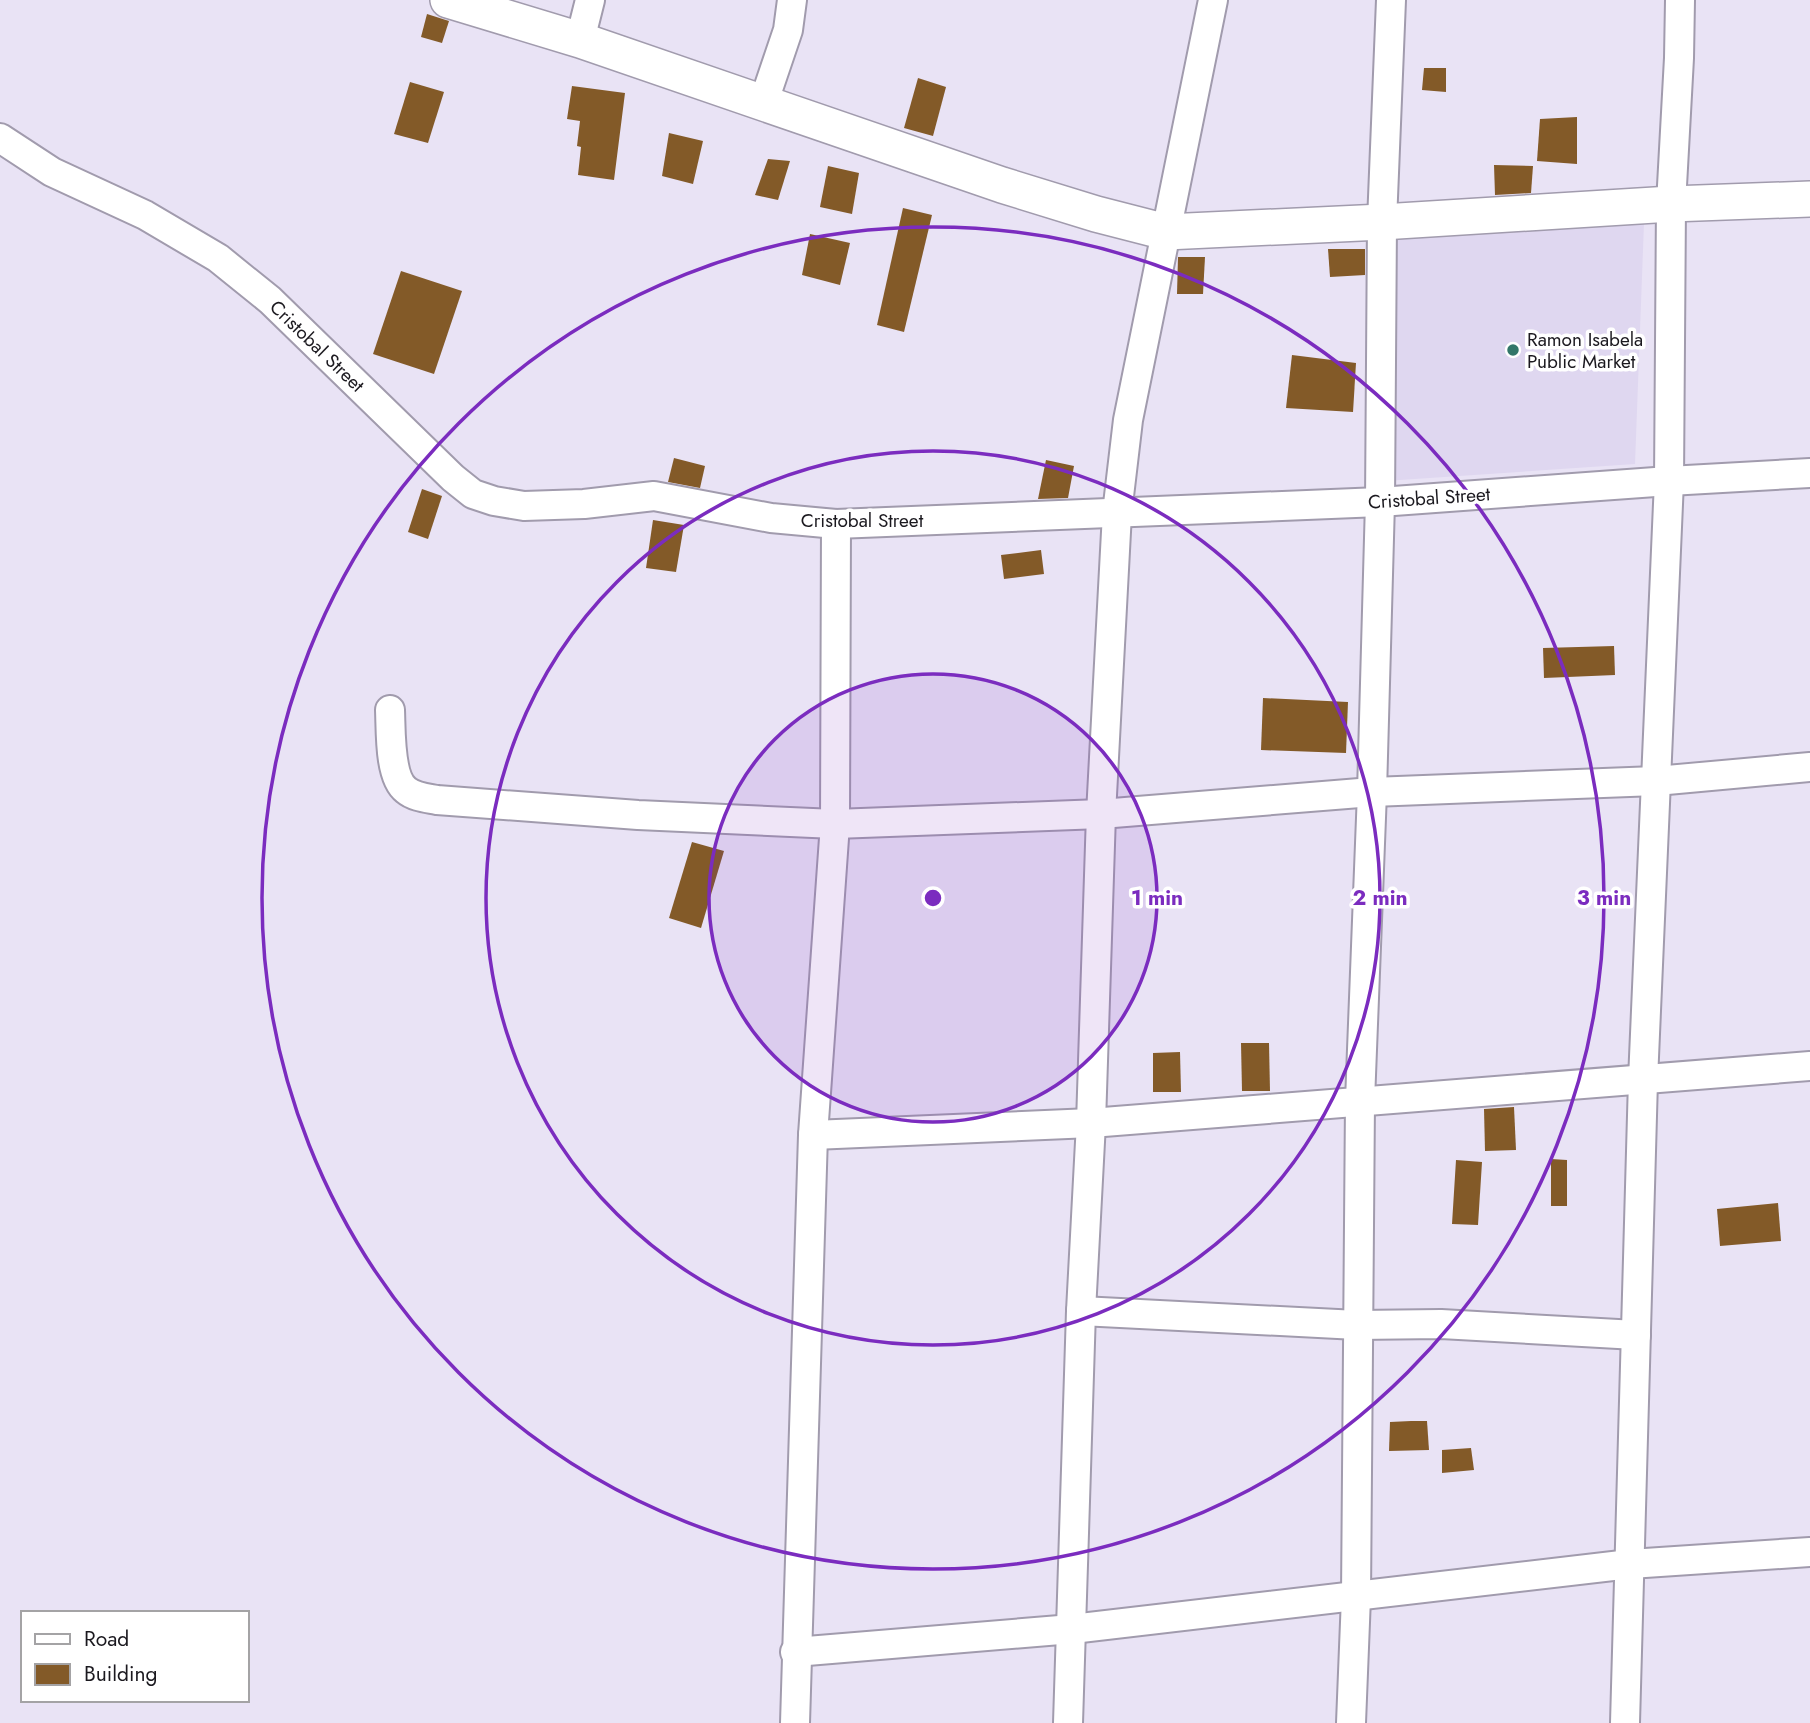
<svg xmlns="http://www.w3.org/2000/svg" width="1810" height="1723" viewBox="0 0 1810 1723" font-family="Jost,sans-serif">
<rect width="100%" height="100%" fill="#e9e3f5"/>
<!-- built -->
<polygon fill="#dfd7f0" points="1644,223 1635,464 1385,481 1387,235"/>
<!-- building -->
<g fill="#835a28">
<polygon points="427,14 449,21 442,43 421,37"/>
<polygon points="1424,68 1446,68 1446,92 1422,90"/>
<polygon points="918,78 946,87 933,136 904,128"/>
<polygon points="410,82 444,92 428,143 394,134"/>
<polygon points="572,86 625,93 614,180 578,175 581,147 577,146 580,121 567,119"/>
<polygon points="1577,117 1577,164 1537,161 1540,119"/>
<polygon points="669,133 703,141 693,184 662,176"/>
<polygon points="768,159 790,161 778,200 755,195"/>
<polygon points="1494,165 1533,166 1531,193 1495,195"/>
<polygon points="828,166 859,173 852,214 820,207"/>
<polygon points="903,208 932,215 904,332 877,325"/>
<polygon points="810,234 850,243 840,285 802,275"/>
<polygon points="1328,249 1365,249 1365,275 1330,277"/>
<polygon points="1178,257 1205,257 1203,294 1177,294"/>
<polygon points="401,271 462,291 434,374 373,354"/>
<polygon points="1292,355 1356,363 1353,412 1286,408"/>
<polygon points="674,458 705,466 700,488 668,482"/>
<polygon points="1046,460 1074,466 1068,498 1038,499"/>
<polygon points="422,489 442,496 428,539 408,532"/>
<polygon points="653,520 684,525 676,572 646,568"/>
<polygon points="1041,550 1044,574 1004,579 1001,555"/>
<polygon points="1614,646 1615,675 1544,678 1543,648"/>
<polygon points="1263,698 1348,702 1346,753 1261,750"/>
<polygon points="692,842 724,851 701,928 669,918"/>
<polygon points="1241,1043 1269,1043 1270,1091 1242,1091"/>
<polygon points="1180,1052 1181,1092 1153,1092 1153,1053"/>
<polygon points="1514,1107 1516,1150 1485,1151 1484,1109"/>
<polygon points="1551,1159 1567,1160 1567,1206 1551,1206"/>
<polygon points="1456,1160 1482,1162 1478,1225 1452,1224"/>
<polygon points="1778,1203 1781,1241 1720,1246 1717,1209"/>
<polygon points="1411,1421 1427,1421 1429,1450 1389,1451 1390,1422"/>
<polygon points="1471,1448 1474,1470 1442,1473 1442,1450"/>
</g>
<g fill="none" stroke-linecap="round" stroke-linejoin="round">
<defs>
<g id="minor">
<polyline points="580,40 590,0"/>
<polyline points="763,104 788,30 792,0"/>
<polyline points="0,138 52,172 145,215 218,258 270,300 453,478 473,494 494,501 524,506 584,504 654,496 771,518 836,524 1380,502 1669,481 1810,473"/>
<path d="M390 710C391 731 389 777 406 790 414 797 427 798 437 800L638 815 835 824 1101 814 1372 792 1656 781 1810 767"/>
<polyline points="813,1135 1091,1123 1810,1066"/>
<polyline points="1081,1311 1357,1325 1441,1324 1636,1335"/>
<polyline points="795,1652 1072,1629 1630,1564 1810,1552"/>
<polyline points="795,1723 813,1135 835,824 836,524"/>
<polyline points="1068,1723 1081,1311 1091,1123 1101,814 1117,513 1128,420 1213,0"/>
<polyline points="1351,1723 1356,1597 1360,1101 1372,792 1380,502 1382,222 1391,0"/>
<polyline points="1625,1723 1643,1080 1669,481 1671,204 1679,58 1680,0"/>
</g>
<polyline id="major" points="448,0 580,40 1002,185 1096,214 1166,232 1382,222 1671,204 1810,199"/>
</defs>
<!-- minor casing -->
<use href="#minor" stroke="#a19bad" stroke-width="32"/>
<!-- major casing -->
<use href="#major" stroke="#a19bad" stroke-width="38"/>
<!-- minor -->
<use href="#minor" stroke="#fff" stroke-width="28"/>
<!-- major -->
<use href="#major" stroke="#fff" stroke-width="35"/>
</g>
<!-- distance rings -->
<circle cx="933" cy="898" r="224" fill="#7b2cbf" fill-opacity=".12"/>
<g fill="none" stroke="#7b2cbf" stroke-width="3.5">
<circle cx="933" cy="898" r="224"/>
<circle cx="933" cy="898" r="447"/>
<circle cx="933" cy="898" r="671"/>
</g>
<!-- markers -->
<circle fill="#327669" stroke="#fff" stroke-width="2.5" cx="1513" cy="350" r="7"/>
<g text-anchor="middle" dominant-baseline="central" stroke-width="7" stroke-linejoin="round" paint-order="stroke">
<!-- poi labels -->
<g font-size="19" fill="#1b191f" stroke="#fff" text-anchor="start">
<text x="1527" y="339">Ramon Isabela<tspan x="1527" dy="22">Public Market</tspan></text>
</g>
<!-- street labels -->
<g font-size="19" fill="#1b191f" stroke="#fff">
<text transform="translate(317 346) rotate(44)">Cristobal Street</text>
<text transform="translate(1429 498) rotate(-4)">Cristobal Street</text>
<text x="862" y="520">Cristobal Street</text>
</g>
</g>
<circle cx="933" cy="898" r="10" fill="#7b2cbf" stroke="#fff" stroke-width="3.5"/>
<g font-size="21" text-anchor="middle" font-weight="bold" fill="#7b2cbf" stroke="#fff" stroke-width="7" stroke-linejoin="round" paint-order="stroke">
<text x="1157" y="905">1 min</text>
<text x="1380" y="905">2 min</text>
<text x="1604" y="905">3 min</text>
</g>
<!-- legend -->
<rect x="21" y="1611" width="228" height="91" fill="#ffffff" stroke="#a4a3a5" stroke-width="2"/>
<rect x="35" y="1634" width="35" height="10" fill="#ffffff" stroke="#a4a3a5" stroke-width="2"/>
<text x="84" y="1646" font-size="21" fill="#1b191f">Road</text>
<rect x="35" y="1664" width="35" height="21" fill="#835a28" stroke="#a4a3a5" stroke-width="2"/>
<text x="84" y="1681" font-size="21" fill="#1b191f">Building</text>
</svg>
